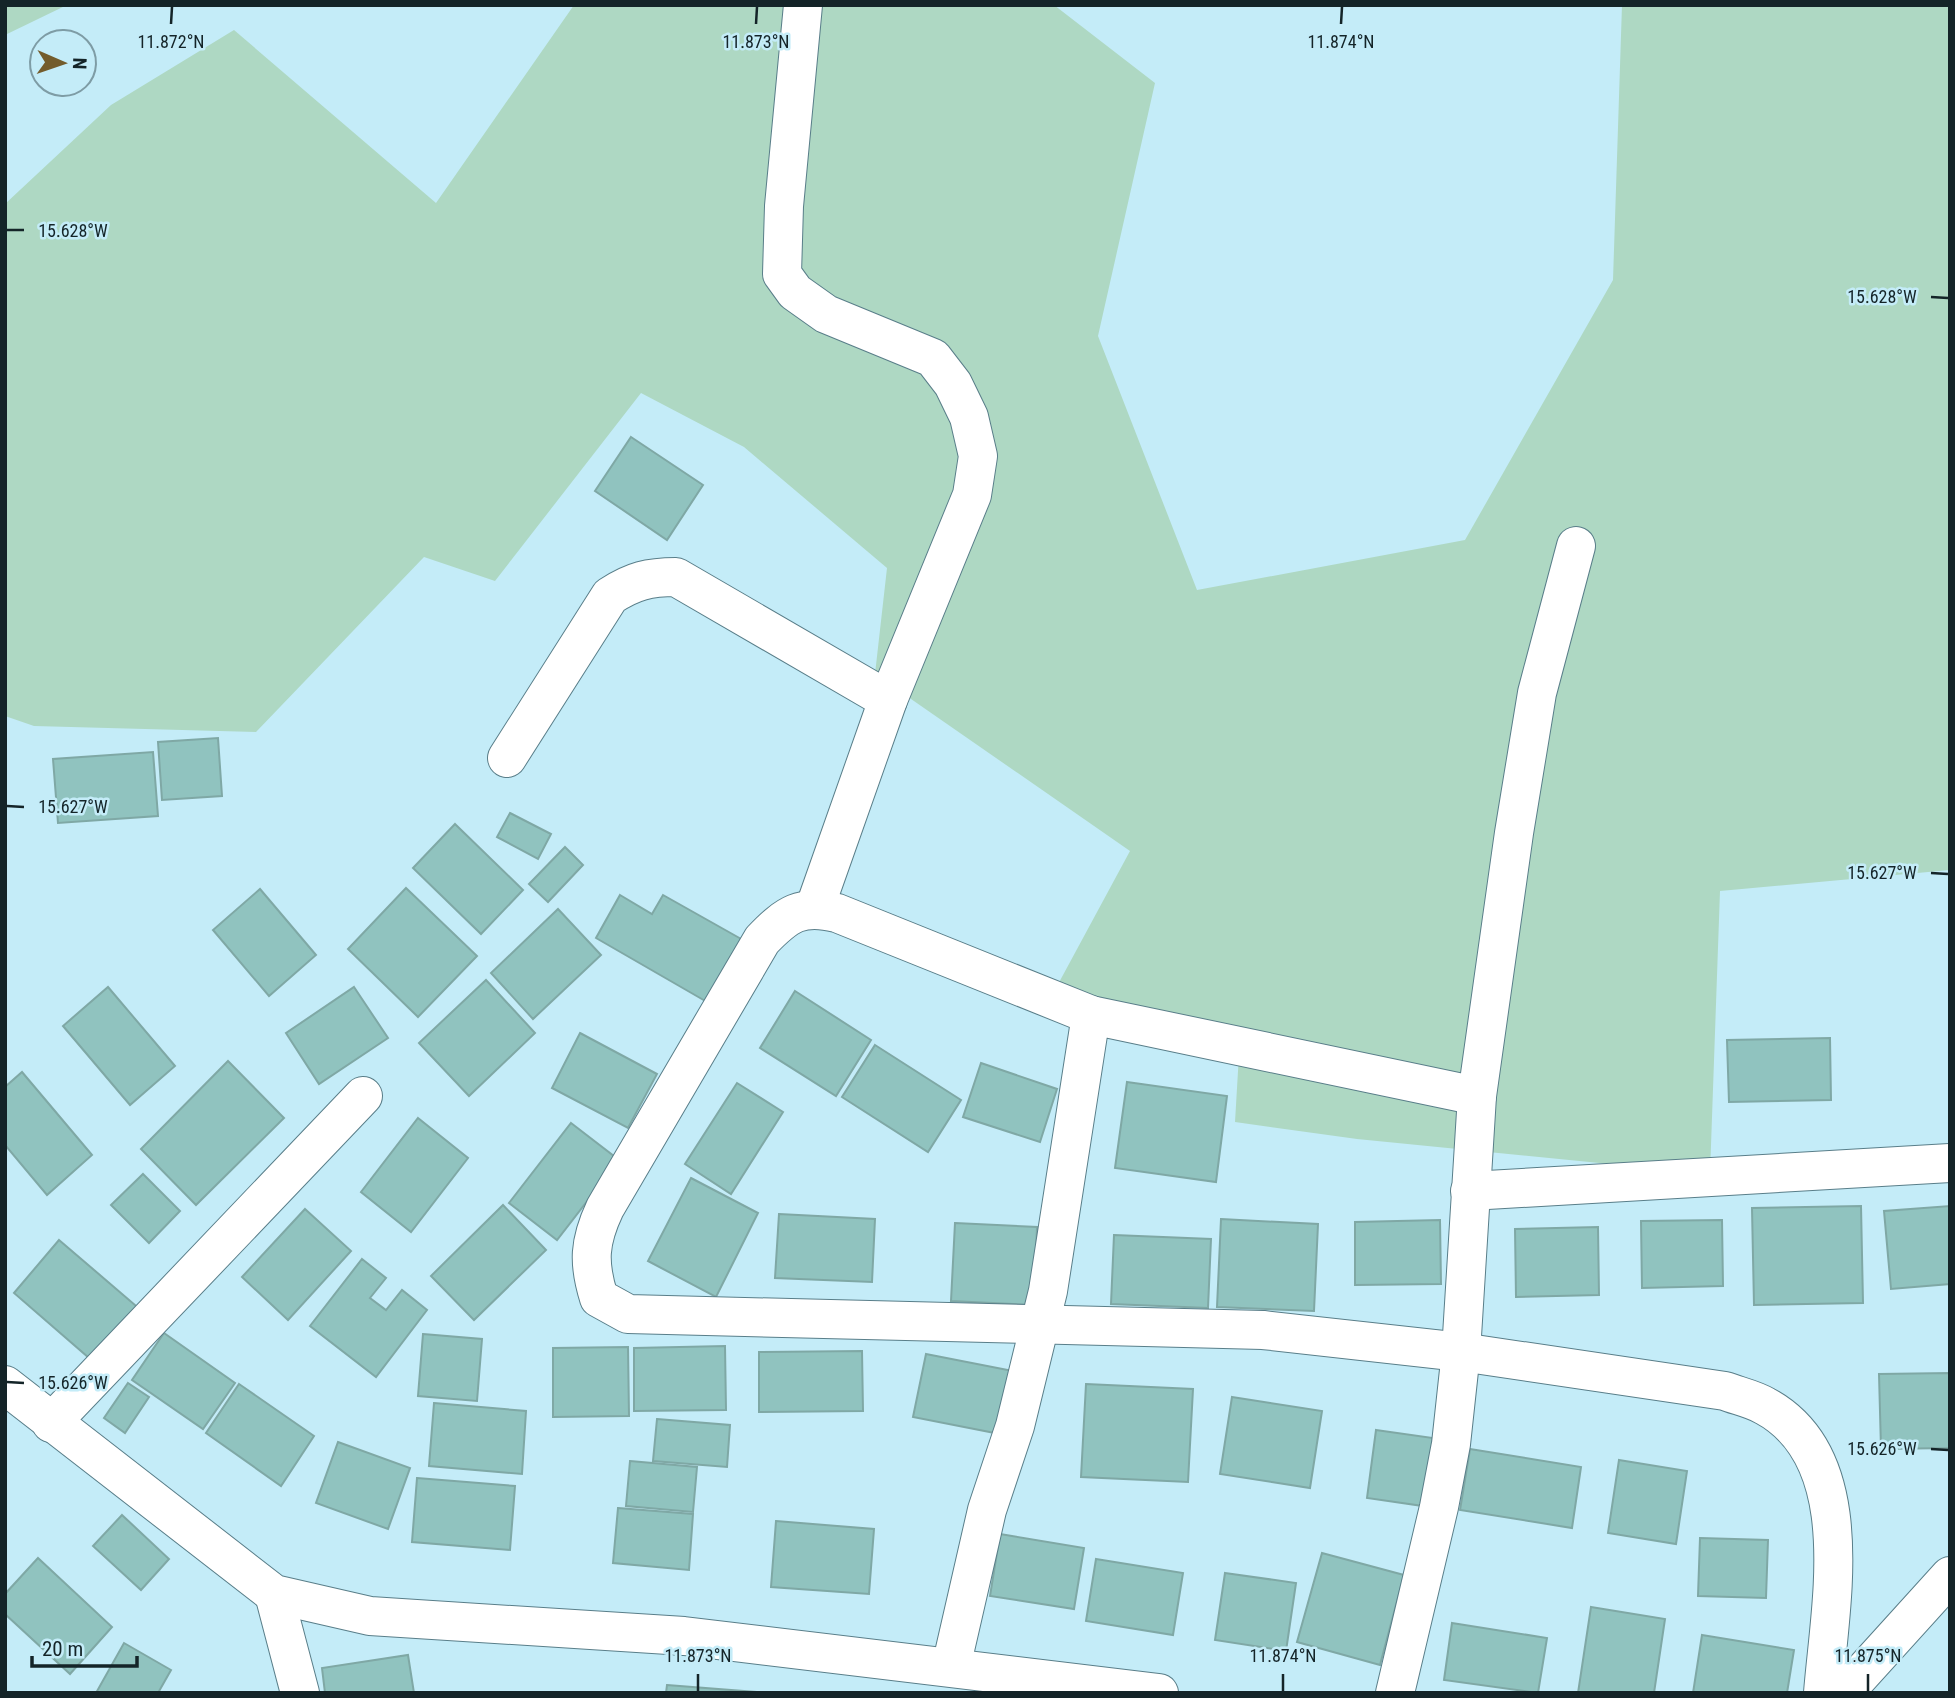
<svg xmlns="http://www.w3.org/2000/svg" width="1955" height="1698" viewBox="0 0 1955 1698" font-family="'Roboto Condensed',sans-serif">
<rect width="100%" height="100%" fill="#c4ecf8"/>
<!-- green -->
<g fill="#aed8c3">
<polygon points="5,5 67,5 5,35"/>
<polygon points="574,5 1054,5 1155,83 1098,336 1197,590 1465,540 1613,280 1622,5 1950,5 1950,870 1720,891 1710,1174 1357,1139 1235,1122 1240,1037 1056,988 1130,851 875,674 887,568 744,447 641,393 495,581 424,557 256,732 34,726 5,716 5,204 111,105 234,30 436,203"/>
</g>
<!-- building -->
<g fill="#90c3bf" stroke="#7fa8a5" stroke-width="2">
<polygon points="631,437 703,485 667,540 595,491"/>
<polygon points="218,738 222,796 162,800 158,742"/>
<polygon points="153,752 158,816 58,823 53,759"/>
<polygon points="510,813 551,834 538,859 497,837"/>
<polygon points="455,824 523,890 481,934 413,868"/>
<polygon points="565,847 583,865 548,902 529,884"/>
<polygon points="406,888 477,956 418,1017 348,949"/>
<polygon points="260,889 316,955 269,996 213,930"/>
<polygon points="620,895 652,914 663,895 743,940 707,1002 596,938"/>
<polygon points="558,909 601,955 533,1019 491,973"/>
<polygon points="486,980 535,1033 469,1096 419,1043"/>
<polygon points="108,987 175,1066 130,1105 63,1026"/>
<polygon points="354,987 388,1038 319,1084 286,1033"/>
<polygon points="795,991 871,1040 836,1096 760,1048"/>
<polygon points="580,1033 657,1074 628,1128 552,1088"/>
<polygon points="1830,1038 1831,1100 1729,1102 1727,1040"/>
<polygon points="875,1045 961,1100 928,1152 842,1097"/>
<polygon points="228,1061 284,1118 196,1205 141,1149"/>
<polygon points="981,1063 1057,1089 1040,1142 963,1117"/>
<polygon points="22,1072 92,1155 47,1195 5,1145 5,1087"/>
<polygon points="1127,1082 1227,1096 1216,1182 1115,1168"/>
<polygon points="737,1083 783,1112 731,1194 685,1164"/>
<polygon points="418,1118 468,1158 411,1232 361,1192"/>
<polygon points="571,1123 619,1160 557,1240 509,1203"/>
<polygon points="143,1174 180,1211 149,1243 111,1205"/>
<polygon points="691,1178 758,1213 716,1297 648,1261"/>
<polygon points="503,1205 546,1250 474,1320 431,1276"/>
<polygon points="1861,1206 1863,1303 1754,1305 1752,1208"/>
<polygon points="1950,1206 1950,1284 1891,1289 1884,1211"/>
<polygon points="305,1209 351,1251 288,1320 242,1277"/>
<polygon points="779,1214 875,1219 872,1282 775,1278"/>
<polygon points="1221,1219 1318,1224 1314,1311 1217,1307"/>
<polygon points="1440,1220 1441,1284 1355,1285 1355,1222"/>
<polygon points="1722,1220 1723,1286 1642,1288 1641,1221"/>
<polygon points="955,1223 1037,1227 1034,1305 951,1301"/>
<polygon points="1598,1227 1599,1295 1516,1297 1515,1229"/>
<polygon points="1114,1235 1211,1239 1208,1308 1111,1304"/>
<polygon points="59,1240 142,1311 96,1364 14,1293"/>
<polygon points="362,1259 386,1278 370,1298 386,1310 402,1290 427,1310 376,1377 310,1326"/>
<polygon points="164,1333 235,1383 203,1429 132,1380"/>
<polygon points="423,1334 482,1339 477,1401 418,1396"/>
<polygon points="725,1346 726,1410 634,1411 634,1348"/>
<polygon points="628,1347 629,1416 553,1417 553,1348"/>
<polygon points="862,1351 863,1411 759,1412 759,1352"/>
<polygon points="926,1354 1018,1372 1005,1435 913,1417"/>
<polygon points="1950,1373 1950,1448 1881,1449 1879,1374"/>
<polygon points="128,1383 149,1397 125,1433 104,1418"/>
<polygon points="239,1384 314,1436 281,1486 206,1433"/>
<polygon points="1086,1384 1193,1389 1188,1482 1081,1477"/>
<polygon points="1232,1397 1322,1411 1310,1488 1220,1474"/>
<polygon points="434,1403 526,1411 522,1474 429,1466"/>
<polygon points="657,1419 730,1425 727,1467 653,1461"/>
<polygon points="1376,1430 1433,1438 1423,1506 1367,1498"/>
<polygon points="338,1442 410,1468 388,1529 316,1503"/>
<polygon points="1470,1449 1581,1467 1572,1528 1460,1510"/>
<polygon points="1619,1460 1687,1471 1676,1544 1608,1533"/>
<polygon points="630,1461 697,1467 693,1512 626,1506"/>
<polygon points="417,1478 515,1486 510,1550 412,1542"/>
<polygon points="618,1508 693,1514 689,1570 613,1563"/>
<polygon points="122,1515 169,1559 141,1590 93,1546"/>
<polygon points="776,1521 874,1529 869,1594 771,1587"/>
<polygon points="1000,1534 1084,1548 1074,1609 990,1596"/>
<polygon points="1700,1538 1768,1540 1766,1598 1698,1596"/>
<polygon points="1322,1553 1404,1575 1380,1665 1297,1642"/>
<polygon points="38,1558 112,1627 70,1674 5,1614 5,1594"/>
<polygon points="1096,1559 1183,1573 1173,1635 1086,1621"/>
<polygon points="1225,1573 1296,1583 1286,1651 1215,1640"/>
<polygon points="1591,1607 1665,1619 1654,1693 1578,1693"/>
<polygon points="1452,1623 1547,1638 1538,1693 1444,1680"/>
<polygon points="1702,1635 1794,1650 1787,1693 1693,1693"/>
<polygon points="124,1643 171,1670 158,1693 96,1693"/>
<polygon points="408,1655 414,1693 325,1693 322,1668"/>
<polygon points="667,1685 756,1692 756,1693 666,1693"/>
</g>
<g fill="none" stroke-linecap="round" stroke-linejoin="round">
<defs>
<g id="street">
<polyline points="803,5 784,206 782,274 795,292 826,314 933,358 953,384 969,417 978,456 972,495 888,700 815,907"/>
<path d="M507 758 610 596C633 581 649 577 676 577L888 700"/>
<path d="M1091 1015 837 913C801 904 787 914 762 940L605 1208C589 1242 588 1263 599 1298L628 1314 1263 1330 1461 1352 1725 1391C1738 1396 1753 1399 1765 1406 1861 1458 1830 1604 1823 1693"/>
<polyline points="1470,1191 1950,1163"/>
<polyline points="5,1385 274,1594 370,1616 684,1636 1159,1693"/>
<polyline points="51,1423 363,1096"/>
<polyline points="274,1594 300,1693"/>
<polyline points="951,1667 987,1510 1015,1426 1048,1291 1091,1015 1477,1096"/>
<polyline points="1395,1693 1439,1507 1451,1444 1461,1352 1477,1096 1514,833 1537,693 1576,546"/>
<polyline points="1844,1693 1950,1576"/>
</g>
</defs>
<!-- street casing -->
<use href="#street" stroke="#597e89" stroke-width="40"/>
<!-- street -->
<use href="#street" stroke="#fff" stroke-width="38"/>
</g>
<!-- ticks -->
<path fill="none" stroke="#142428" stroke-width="2.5" d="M171 24 172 7M756 24 757 7M1341 24 1342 7M7 230H24M1931 297 1948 298M7 806 24 807M1931 873 1948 874M7 1382 24 1383M1931 1449 1948 1450M698 1691V1674M1283 1691V1674M1868 1691V1674"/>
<g font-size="18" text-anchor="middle" fill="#142428" stroke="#c4ecf8" stroke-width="5" stroke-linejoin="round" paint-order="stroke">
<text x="171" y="48">11.872°N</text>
<text x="756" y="48">11.873°N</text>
<text x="1341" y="48">11.874°N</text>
<text x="73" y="237">15.628°W</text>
<text x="1882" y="303">15.628°W</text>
<text x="73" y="813">15.627°W</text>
<text x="1882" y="879">15.627°W</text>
<text x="73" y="1389">15.626°W</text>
<text x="1882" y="1455">15.626°W</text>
<text x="698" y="1662">11.873°N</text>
<text x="1283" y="1662">11.874°N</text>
<text x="1868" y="1662">11.875°N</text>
</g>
<!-- border -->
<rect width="1955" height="1698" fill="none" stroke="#142428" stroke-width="14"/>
<!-- north arrow -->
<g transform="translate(63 63) rotate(92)"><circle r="33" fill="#c4ecf8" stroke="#7e9ca5" stroke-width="2"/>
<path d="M0-5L12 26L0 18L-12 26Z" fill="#735c2c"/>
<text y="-10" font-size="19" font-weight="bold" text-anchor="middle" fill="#142428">N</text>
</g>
<!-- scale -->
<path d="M32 1656v10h105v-10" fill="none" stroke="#142428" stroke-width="3.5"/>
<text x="42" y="1656" font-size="21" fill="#142428" stroke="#c4ecf8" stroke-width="5" paint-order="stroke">20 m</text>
</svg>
